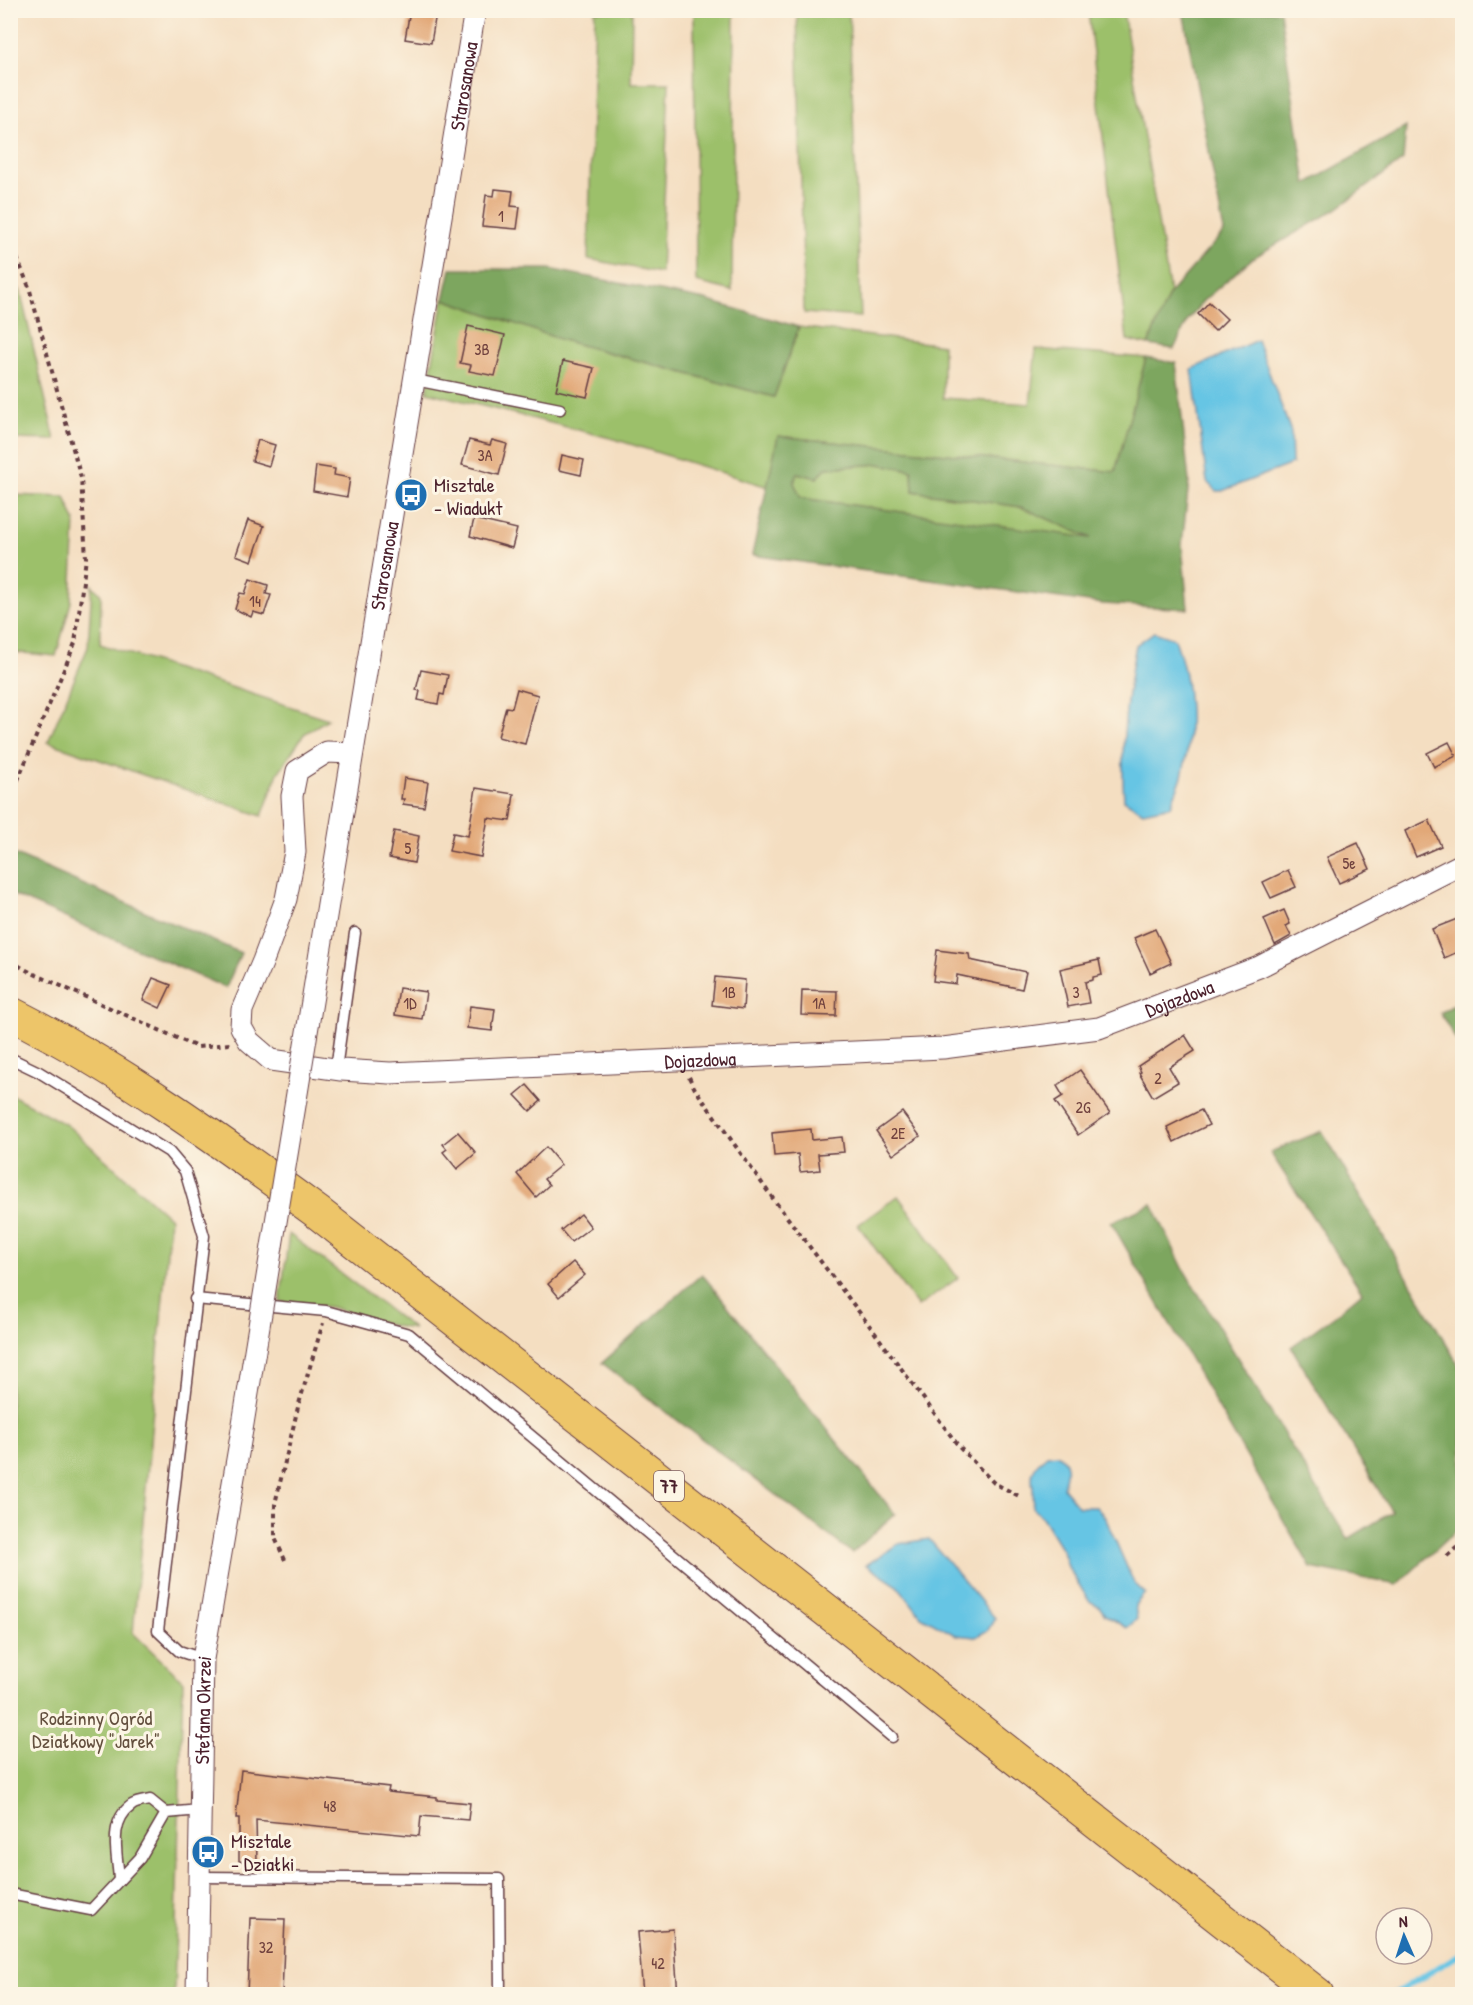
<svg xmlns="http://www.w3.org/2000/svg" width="1473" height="2005" viewBox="0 0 1473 2005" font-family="'Patrick Hand',sans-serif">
<rect width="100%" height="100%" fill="#fcf5e5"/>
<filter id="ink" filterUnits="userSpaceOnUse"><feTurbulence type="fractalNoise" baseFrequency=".0167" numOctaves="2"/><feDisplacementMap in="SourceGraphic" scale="12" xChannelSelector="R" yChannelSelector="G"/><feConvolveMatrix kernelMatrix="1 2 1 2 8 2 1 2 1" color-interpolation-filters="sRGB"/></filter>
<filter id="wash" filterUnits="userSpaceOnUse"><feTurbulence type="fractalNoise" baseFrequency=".008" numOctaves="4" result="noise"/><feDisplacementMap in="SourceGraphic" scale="24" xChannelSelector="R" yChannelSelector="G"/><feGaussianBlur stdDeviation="1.35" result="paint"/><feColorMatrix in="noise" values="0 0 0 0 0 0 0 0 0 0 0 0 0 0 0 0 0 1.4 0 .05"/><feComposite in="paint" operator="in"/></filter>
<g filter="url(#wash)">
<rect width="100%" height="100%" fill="#f4dec1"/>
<!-- green -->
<g fill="#9cc06a" stroke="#73704a" stroke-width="1.5">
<polygon points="595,11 632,11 631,83 669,83 661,273 588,259"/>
<polygon points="694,11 734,11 732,291 696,282"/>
<polygon points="797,11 849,11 861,317 804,313"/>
<polygon points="1088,11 1123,11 1170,293 1148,345 1127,340"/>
<polygon points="11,286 20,290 55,440 11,439"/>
<polygon points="444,299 562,340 774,397 799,327 943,345 943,398 1030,404 1036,349 1146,358 1116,472 778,436 768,487 614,439 427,392"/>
<polygon points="879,464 912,470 913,491 1021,507 1094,539 801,498 794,483 797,473 817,478 826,468"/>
<polygon points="11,495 65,497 75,521 71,602 56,656 11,652"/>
<polygon points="92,585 101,595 100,644 328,719 304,734 278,773 262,816 48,742 88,647"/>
<polygon points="10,1094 67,1125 170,1218 133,1633 183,1681 174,1994 11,1994"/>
<polygon points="898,1196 958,1278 918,1307 858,1225"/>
<polygon points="289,1234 414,1329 394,1326 330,1307 280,1302"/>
</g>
<!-- forest -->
<g fill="#7da65e" stroke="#646244" stroke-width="1.5" fill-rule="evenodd">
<polygon points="1183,11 1280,11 1306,184 1406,127 1403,160 1336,209 1253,258 1203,301 1188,320 1174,349 1148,345 1170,293 1224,232"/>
<polygon points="451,269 549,269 705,300 799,327 774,397 562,340 444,299"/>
<path d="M1146 358 1176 363 1189 481 1182 545 1188 609 1103 604 752 555 778 436 1115 472ZM879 464 912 470 913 491 1021 507 1091 538 801 498 794 483 797 473 817 478 826 468Z"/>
<polygon points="11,853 241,953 226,988 11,894"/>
<polygon points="1462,1000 1462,1050 1440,1013"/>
<polygon points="1322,1131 1462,1371 1462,1525 1397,1585 1311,1568 1111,1222 1152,1204 1184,1270 1348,1539 1392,1512 1291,1347 1334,1316 1362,1292 1270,1152"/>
<polygon points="702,1274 895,1514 852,1553 602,1363"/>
</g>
<!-- water -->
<g fill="#66c5e4" stroke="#587288" stroke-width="1.5">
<polygon points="1257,340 1291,432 1292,464 1222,491 1216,491 1207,482 1192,369"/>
<path d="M1154 632 1175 639C1191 683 1194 731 1182 776 1179 786 1174 796 1171 806L1143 812 1124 800C1120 747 1126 696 1136 645Z"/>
<path d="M1057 1454C1071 1463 1066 1475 1063 1488L1079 1507H1096L1105 1517 1134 1583 1145 1593 1135 1605 1137 1619 1127 1628 1105 1615 1099 1606 1089 1601 1068 1567 1063 1551 1042 1517 1032 1507C1038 1481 1021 1476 1047 1455Z"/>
<polygon points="929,1539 995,1618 988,1630 976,1637 955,1635 921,1616 898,1586 866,1565 898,1544"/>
</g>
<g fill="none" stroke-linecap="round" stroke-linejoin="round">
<!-- stream -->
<polyline stroke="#66c5e4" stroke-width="6" points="1394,1994 1462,1953"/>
</g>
<g id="blocks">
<!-- building -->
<g fill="#e2a878">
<polygon points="410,10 436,13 431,43 405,39"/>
<polygon points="495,189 513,191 511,206 520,207 517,229 482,226 486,195 494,196"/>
<polygon points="1209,302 1227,319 1215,331 1198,314"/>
<polygon points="468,326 505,335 495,376 469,371 471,365 460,363"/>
<polygon points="563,361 594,368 587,397 556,390"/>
<polygon points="258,440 275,445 269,466 252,461"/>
<polygon points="469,440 490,445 492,440 507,444 499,475 462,465"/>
<polygon points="562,455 584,460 581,475 559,470"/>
<polygon points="316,466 335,469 334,475 350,478 347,497 313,491"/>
<polygon points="474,519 517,529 512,548 470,536"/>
<polygon points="248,520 264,526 252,561 236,555"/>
<polygon points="250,579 268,585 266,594 271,595 264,615 253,612 251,617 235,609 240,593 245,594"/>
<polygon points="421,670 448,675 444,695 440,694 438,704 418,700 420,691 416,690"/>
<polygon points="517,689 538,695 525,744 498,737 506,707 512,708"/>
<polygon points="1449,742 1456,756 1434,767 1427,753"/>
<polygon points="404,778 428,782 424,807 403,804 404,799 401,799"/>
<polygon points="476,788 514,794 510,821 488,818 481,857 449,851 453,833 468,836"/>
<polygon points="1429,820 1441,846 1416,857 1405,831"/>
<polygon points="394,831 419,836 414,863 389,858"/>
<polygon points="1358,843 1370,869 1339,883 1327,857"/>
<polygon points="1288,870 1296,887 1271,898 1263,882"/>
<polygon points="1284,910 1290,924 1286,926 1291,936 1275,945 1264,919"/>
<polygon points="1462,917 1462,950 1444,958 1432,929"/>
<polygon points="1155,929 1171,963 1150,973 1134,938"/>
<polygon points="937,950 969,954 970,960 1026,972 1022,989 957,975 956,984 933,981"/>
<polygon points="1099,960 1102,975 1093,977 1093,980 1085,982 1089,1003 1068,1007 1060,969"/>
<polygon points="715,977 745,980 743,1009 712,1005"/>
<polygon points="153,978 171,985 160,1008 143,1000"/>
<polygon points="399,988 426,992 422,1019 395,1015"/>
<polygon points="802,990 837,991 836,1016 801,1015"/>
<polygon points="470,1006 495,1009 492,1031 467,1028"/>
<polygon points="1185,1035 1195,1051 1169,1067 1178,1082 1153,1097 1139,1073 1141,1072 1138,1066"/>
<polygon points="1080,1070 1110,1113 1078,1135 1055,1101 1063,1096 1057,1086"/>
<polygon points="527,1085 541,1101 530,1111 515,1095"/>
<polygon points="1201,1110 1209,1125 1174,1142 1167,1127"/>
<polygon points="902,1112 920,1136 893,1155 876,1131"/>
<polygon points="811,1129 812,1140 842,1137 844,1152 818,1154 820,1170 800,1172 798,1154 774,1156 772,1133"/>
<polygon points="458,1132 476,1153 457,1169 443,1152 447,1149 443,1144"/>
<polygon points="546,1147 561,1165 544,1179 549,1185 536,1197 517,1174"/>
<polygon points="581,1214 591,1227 571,1242 561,1230"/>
<polygon points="573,1262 585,1275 559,1297 548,1284"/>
<polygon points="241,1770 389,1787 388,1792 437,1797 437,1800 470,1803 468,1820 421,1816 419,1836 256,1820 257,1862 239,1861 239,1818 236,1818"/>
<polygon points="250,1918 285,1919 282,1995 247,1995"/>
<polygon points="673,1929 678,1995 643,1995 638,1932"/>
</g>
</g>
</g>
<g filter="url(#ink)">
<use href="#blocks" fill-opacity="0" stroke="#643c42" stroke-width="1.5"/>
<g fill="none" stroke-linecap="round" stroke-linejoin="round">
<defs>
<g id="service">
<polyline points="415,380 560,409"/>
<polyline points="10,1058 39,1072 169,1152 185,1171 204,1236 158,1631 179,1651 203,1659"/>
<polyline points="336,1069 355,933"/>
<polyline points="195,1299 326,1311 409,1334 892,1737"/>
<polyline points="199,1877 499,1879 500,1994"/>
<path d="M119 1880C118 1856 107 1822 132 1805 136 1802 144 1801 150 1800L166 1813"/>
<polyline points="10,1894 91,1910 140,1858 166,1813 200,1810"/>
</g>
<g id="minor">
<path id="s1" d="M351 753 327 752 297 771 292 796 295 852 286 899 263 961 242 1010 241 1027 249 1041 271 1060 341 1070 390 1073 943 1048 1099 1028 1259 967 1462 864"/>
<path id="s2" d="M316 977C367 655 424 333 475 10"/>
<path id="s3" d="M197 1994 203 1659 242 1430"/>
</g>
<path id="primary" d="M10 1013C119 1068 219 1140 317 1212L1317 1994"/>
</defs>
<!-- service casing -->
<use href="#service" stroke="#643c42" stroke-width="13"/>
<!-- minor casing -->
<use href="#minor" stroke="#643c42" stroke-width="23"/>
<!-- primary casing -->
<use href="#primary" stroke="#643c42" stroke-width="35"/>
<!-- path -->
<g stroke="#643c42" stroke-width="4" stroke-dasharray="4.5 4.5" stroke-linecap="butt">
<polyline points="10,241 29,287 81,478 86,558 75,643 10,799"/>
<polyline points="10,961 30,972 197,1047 230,1044"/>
<polyline points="689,1077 695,1089 774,1200 872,1329 960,1448 994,1483 1021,1497"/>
<polyline points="1447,1556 1462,1543"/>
<polyline points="285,1560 275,1538 275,1504 298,1407 323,1323"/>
</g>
<!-- service -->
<use href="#service" stroke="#fff" stroke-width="10"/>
<!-- minor -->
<use href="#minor" stroke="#fff" stroke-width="21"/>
<!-- primary -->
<use href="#primary" stroke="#edc569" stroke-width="33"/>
<defs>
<polyline id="minor-bridge" points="242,1430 316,977"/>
</defs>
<!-- minor-bridge casing -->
<use href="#minor-bridge" stroke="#643c42" stroke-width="23" stroke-linecap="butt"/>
<!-- minor-bridge -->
<use href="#minor-bridge" stroke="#fff" stroke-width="21"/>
</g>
</g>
<!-- icons -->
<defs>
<symbol id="bus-disc" viewBox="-11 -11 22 22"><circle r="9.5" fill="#1f6fb2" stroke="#fcf5e5"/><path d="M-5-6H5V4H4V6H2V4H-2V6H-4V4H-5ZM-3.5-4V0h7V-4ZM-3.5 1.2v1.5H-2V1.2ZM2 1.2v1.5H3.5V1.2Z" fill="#fff"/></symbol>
</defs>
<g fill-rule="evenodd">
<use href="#bus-disc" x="392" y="476" width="38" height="38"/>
<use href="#bus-disc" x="189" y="1833" width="38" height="38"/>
</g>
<g text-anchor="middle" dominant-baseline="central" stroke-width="6" stroke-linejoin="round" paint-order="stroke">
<!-- number labels -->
<g font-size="16" fill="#70413e">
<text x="501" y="216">1</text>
<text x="482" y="349">3B</text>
<text x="485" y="455">3A</text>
<text x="255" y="601">14</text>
<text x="408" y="848">5</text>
<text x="1349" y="863">5e</text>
<text x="729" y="992">1B</text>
<text x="1076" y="992">3</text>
<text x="410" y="1003">1D</text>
<text x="819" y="1003">1A</text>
<text x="1158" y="1078">2</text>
<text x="1083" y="1107">2G</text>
<text x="898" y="1133">2E</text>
<text x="330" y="1806">48</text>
<text x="266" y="1947">32</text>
<text x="658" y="1963">42</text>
</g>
<!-- shield labels -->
<rect fill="#fcf5e5" stroke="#7f5f63" stroke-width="1.5" x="654" y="1471" width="30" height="30" rx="4.5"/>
<g font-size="18" font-weight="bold" fill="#4a1f2b">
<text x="669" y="1486">77</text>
</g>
<!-- street labels -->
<g font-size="20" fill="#4a1f2b" stroke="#fcf5e5">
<text stroke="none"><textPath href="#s2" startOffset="903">Starosanowa</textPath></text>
<text stroke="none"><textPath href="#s2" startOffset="417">Starosanowa</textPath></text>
<text stroke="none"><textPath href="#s1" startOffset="1287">Dojazdowa</textPath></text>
<text stroke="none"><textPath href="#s1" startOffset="801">Dojazdowa</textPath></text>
<text stroke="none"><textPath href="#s3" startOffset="284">Stefana Okrzei</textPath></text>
</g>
<!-- poi labels -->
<g font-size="20" fill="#4a1f2b" stroke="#fcf5e5" text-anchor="start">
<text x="434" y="484">Misztale<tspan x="434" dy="23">- Wiadukt</tspan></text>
<text x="231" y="1840">Misztale<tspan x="231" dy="23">- Działki</tspan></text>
</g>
<!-- park labels -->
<g font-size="20" fill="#634f3e" stroke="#fcf5e5">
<text x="96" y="1717">Rodzinny Ogród<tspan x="96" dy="23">Działkowy "Jarek"</tspan></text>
</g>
</g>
<!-- margin -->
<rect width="1473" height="2005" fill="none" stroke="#fcf5e5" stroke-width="36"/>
<!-- north arrow -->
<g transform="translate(1404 1936) rotate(357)"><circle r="28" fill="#fcf5e5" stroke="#b59f9b" stroke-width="1.5"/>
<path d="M0-4.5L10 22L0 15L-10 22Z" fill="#1f6fb2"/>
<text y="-9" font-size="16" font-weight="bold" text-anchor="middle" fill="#4a1f2b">N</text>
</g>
</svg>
